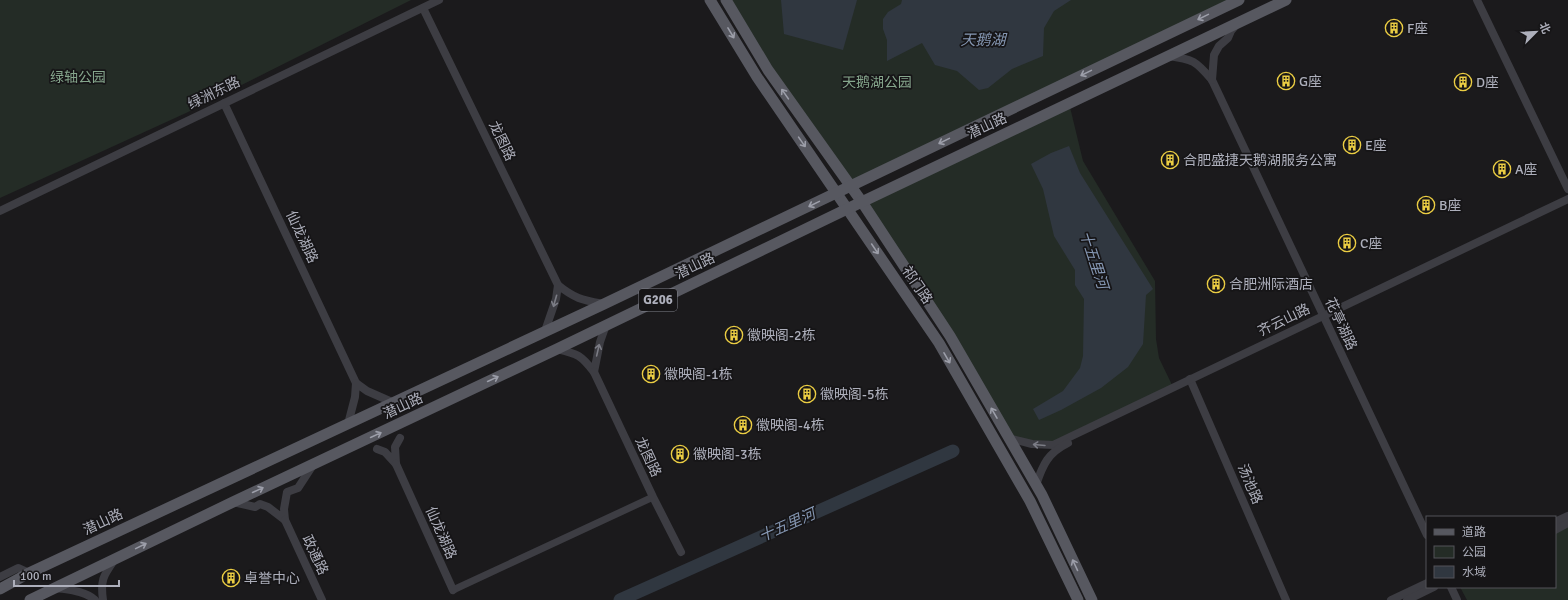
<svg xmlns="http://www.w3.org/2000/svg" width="1568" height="600" viewBox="0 0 1568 600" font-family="Signika,'Noto Sans SC',sans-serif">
<rect width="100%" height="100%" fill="#1b1a1c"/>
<!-- green -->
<g fill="#242c26">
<polygon points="0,0 411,0 186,113 0,198"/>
<polygon points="726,0 1239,0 851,186"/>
<polygon points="1069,103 1083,161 1155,281 1156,339 1159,358 1173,387 1053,445 1008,438 862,202"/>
<polygon points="1568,523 1568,600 1467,600 1460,587 1555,587 1555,530"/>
</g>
<!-- water -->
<g fill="#303740">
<polygon points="781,0 857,0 843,50 784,34"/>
<polygon points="902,0 1071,0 1054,11 1044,28 1043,56 1012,69 988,88 979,90 957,71 935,65 922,43 887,61 887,40 883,29 883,19 888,12 901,4"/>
<polygon points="1069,146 1080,173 1153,289 1146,295 1143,344 1128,367 1101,388 1061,410 1039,420 1033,409 1063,391 1080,368 1083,356 1084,299 1075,285 1075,270 1054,236 1043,189 1031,164 1051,153"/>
</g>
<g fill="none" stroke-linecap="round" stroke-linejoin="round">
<!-- river -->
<polyline stroke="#303740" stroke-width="13" points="620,600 953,451"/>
<!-- minor -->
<polyline stroke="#3d3d43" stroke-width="7" points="453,590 653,497"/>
<!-- tertiary -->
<g stroke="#3d3d43" stroke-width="8">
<polyline points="1477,0 1568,189"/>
<polyline points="423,8 558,285"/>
<path d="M1168 56C1193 59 1196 61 1212 80L1427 535"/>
<polyline points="1212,80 1214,55 1219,46 1228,38 1231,31 1236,25"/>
<polyline points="224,103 356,383"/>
<polyline points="0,211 439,0"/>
<path d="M545 331 556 299 558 285C575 299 583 300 604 304"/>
<path d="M557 349C578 354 581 355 594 372L600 342 606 325"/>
<polyline points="594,372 653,497 681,552"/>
<polyline points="1190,379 1286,600"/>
<polyline points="348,424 355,397 356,383 367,391 392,402"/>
<polyline points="1008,438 1032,444 1053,445 1568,199"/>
<polyline points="377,449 385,452 396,464 395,447 400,438"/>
<polyline points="396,464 453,590"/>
<path d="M1036 485C1043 464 1048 453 1068 443"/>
<polyline points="233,502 255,507 260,504 268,507 285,520 284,509 287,492 298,488 313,465"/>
<polyline points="285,520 322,600"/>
<polyline points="1555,522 1568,516"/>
<polyline points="1555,530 1568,523"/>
<polyline points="0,577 18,568 29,573"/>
<polyline points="1451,587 1457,600"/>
<path d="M57 588C69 590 85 591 95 600"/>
<path d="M103 600C100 579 104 575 115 559"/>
<polyline points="1391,600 1427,583"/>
<polyline points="1407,600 1434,587"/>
</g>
<!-- primary -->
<g stroke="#575860" stroke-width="11">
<polyline points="710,0 757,77 939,343 1030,501 1078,600"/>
<polyline points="726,0 768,70 862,202 950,336 1042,495 1092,600"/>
<polyline points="0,589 29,573 604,304 1239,0"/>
<polyline points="30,600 233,502 557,349 847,209 1286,0"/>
</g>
</g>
<!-- one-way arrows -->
<defs><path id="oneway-shaft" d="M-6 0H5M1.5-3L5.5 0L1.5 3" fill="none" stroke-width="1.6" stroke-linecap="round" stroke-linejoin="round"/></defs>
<g stroke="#9c9ea9">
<use href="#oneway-shaft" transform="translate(1203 17) rotate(154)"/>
<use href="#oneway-shaft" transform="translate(731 33) rotate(59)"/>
<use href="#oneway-shaft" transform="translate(1086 73) rotate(154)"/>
<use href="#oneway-shaft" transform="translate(785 94) rotate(-125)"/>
<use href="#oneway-shaft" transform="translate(944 141) rotate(154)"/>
<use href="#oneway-shaft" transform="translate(802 142) rotate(55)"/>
<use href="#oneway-shaft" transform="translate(814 204) rotate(154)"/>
<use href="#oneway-shaft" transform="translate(875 249) rotate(56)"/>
<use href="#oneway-shaft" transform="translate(947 358) rotate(60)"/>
<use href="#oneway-shaft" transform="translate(493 379) rotate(-25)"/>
<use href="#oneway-shaft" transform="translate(994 413) rotate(-120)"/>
<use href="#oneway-shaft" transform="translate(376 435) rotate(-25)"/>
<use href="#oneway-shaft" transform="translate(258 490) rotate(-25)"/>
<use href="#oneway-shaft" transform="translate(141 546) rotate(-26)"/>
<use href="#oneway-shaft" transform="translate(1075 565) rotate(-115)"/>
</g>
<g stroke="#7b7c85">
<use href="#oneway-shaft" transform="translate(555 301) rotate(106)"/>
<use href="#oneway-shaft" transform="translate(598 350) rotate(-77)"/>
<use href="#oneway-shaft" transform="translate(1039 445) rotate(-175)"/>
</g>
<!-- icons -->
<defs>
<symbol id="building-ring" viewBox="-11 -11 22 22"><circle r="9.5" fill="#161517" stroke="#ebcd43" stroke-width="1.5"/><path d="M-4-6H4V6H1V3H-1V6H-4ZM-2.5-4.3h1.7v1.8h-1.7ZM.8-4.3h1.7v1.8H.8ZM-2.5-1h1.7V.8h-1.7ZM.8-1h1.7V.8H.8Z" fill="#ebcd43"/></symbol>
</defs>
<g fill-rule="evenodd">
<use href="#building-ring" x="1384" y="18" width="20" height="20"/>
<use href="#building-ring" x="1276" y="71" width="20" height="20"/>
<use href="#building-ring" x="1453" y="72" width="20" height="20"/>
<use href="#building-ring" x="1342" y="135" width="20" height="20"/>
<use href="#building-ring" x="1160" y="150" width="20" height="20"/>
<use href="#building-ring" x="1492" y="159" width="20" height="20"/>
<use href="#building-ring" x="1416" y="195" width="20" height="20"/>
<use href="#building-ring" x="1337" y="233" width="20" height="20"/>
<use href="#building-ring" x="1206" y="274" width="20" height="20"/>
<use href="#building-ring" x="724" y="325" width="20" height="20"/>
<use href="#building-ring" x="641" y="364" width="20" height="20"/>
<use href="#building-ring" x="797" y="384" width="20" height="20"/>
<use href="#building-ring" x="733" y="415" width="20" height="20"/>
<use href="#building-ring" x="670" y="444" width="20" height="20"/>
<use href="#building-ring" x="221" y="568" width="20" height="20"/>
</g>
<g text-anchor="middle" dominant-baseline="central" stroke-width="3.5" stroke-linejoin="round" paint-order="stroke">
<!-- shield labels -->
<rect fill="#161517" stroke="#80818a" stroke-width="1" x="639" y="289" width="38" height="22" rx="3"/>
<g font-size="13" font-weight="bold" fill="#adafbb">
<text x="658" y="300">G206</text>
</g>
<!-- poi labels -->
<g font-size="14" fill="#adafbb" stroke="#161517" text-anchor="start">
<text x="1407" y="28">F座</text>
<text x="1299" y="81">G座</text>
<text x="1476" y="82">D座</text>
<text x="1365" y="145">E座</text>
<text x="1183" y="160">合肥盛捷天鹅湖服务公寓</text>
<text x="1515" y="169">A座</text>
<text x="1439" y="205">B座</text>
<text x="1360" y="243">C座</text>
<text x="1229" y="284">合肥洲际酒店</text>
<text x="747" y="335">徽映阁-2栋</text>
<text x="664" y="374">徽映阁-1栋</text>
<text x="820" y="394">徽映阁-5栋</text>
<text x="756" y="425">徽映阁-4栋</text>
<text x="693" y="454">徽映阁-3栋</text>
<text x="244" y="578">卓誉中心</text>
</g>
<!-- park labels -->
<g font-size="14" fill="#85a58c" stroke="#161517">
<text x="78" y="77">绿轴公园</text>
<text x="877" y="82">天鹅湖公园</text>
</g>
<!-- street labels -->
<g font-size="14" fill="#adafbb" stroke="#161517">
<text transform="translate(214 93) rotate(-26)">绿洲东路</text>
<text transform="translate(987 126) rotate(-25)">潜山路</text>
<text transform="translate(502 141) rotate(64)">龙图路</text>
<text transform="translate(302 237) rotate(65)">仙龙湖路</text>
<text transform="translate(695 266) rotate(-26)">潜山路</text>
<text transform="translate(917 285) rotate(56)">祁门路</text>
<text transform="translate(1284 320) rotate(-26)">齐云山路</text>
<text transform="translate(1341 324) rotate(65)">花亭湖路</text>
<text transform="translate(403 406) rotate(-25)">潜山路</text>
<text transform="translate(648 457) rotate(65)">龙图路</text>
<text transform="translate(1250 484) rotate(67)">汤池路</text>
<text transform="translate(103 522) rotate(-25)">潜山路</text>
<text transform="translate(441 533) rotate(66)">仙龙湖路</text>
<text transform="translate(315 555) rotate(65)">政通路</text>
</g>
<!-- water labels -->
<g font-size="15" font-style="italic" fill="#8698b4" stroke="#161517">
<text x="983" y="40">天鹅湖</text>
<text transform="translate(1094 260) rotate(72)">十五里河</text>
<text transform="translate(787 525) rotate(-24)">十五里河</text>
</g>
</g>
<!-- legend -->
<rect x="1426" y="516" width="130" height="72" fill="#161517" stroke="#525359"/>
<rect x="1434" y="529" width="20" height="6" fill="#575860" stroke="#525359"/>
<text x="1462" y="536" font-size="12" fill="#adafbb">道路</text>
<rect x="1434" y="546" width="20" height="12" fill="#242c26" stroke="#525359"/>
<text x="1462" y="556" font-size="12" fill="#adafbb">公园</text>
<rect x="1434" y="566" width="20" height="12" fill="#303740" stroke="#525359"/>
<text x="1462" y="576" font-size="12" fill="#adafbb">水域</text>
<!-- north arrow -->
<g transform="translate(1536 32) rotate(66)" stroke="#161517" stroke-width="3" paint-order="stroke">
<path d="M0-3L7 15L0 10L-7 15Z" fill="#adafbb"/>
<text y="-6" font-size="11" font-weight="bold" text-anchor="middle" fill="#adafbb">北</text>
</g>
<!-- scale -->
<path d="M14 580v6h105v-6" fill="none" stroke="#adafbb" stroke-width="2"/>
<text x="20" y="580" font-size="12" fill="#adafbb" stroke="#161517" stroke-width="3" paint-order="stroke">100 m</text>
</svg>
